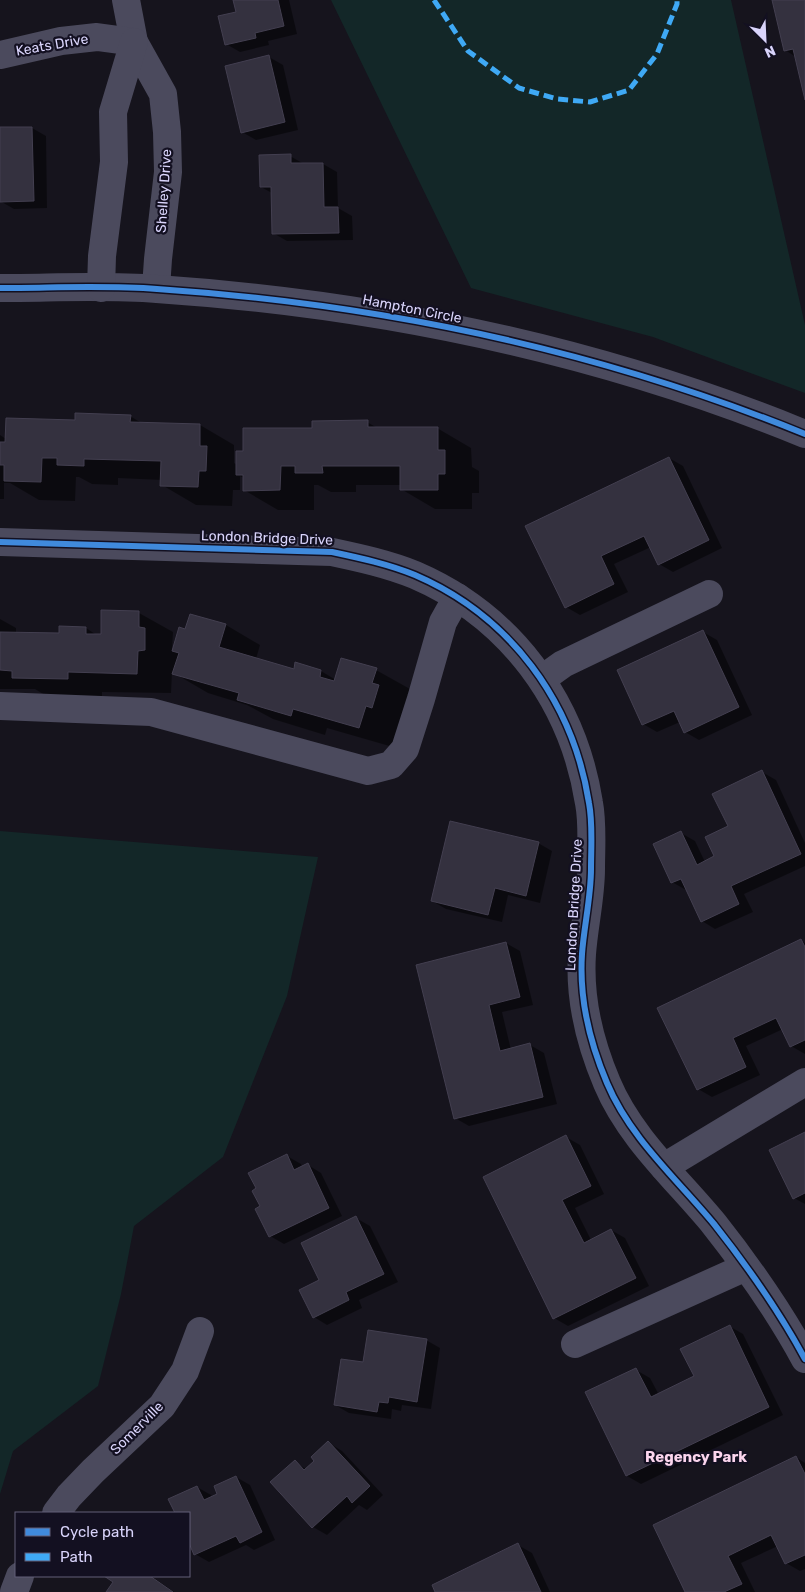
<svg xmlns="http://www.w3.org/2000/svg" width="805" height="1592" viewBox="0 0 805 1592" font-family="Rubik,sans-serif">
<rect width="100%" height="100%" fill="#16141d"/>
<!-- green -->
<g fill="#132728">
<polygon points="331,0 731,0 805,325 805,393 653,337 471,288"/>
<polygon points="0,831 318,857 287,996 223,1157 134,1226 121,1294 98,1386 13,1451 0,1494"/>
</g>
<!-- shadow -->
<g fill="#0007">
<polygon points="234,0 289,0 297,34 268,41 269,45 240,52 226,44 237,13"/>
<polygon points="805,0 805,96 796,57 785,50"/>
<polygon points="269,57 283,65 298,130 256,140 242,132"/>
<polygon points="0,128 32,128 46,136 47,208 14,209 0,201"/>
<polygon points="290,156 304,164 323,164 337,172 338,208 352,216 353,240 287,241 273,233 272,193 261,187"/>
<polygon points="130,416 143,424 200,425 234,445 234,463 237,465 244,453 313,429 367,422 379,429 437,428 471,448 472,467 479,471 479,493 472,493 472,509 435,509 401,489 401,485 356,485 356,492 331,492 318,485 314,485 314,510 278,510 244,490 244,478 240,476 240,490 233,490 232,506 196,505 162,485 162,480 118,478 118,485 92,484 79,477 76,477 75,501 39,500 10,483 4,483 4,499 0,499 0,435 6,439 76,421"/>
<polygon points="669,458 683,466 722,548 673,572 659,564 651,547 614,564 628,592 580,615 566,607 527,526"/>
<polygon points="139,613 173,632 172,649 186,630 191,615 226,625 260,645 256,659 294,671 296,664 321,671 336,680 376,670 410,689 393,747 327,728 325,735 273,719 247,705 208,693 172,672 171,693 102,692 102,698 48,697 35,689 0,689 0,619 16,628 16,634 60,635 86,628 98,636"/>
<polygon points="703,632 717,640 752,715 699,740 685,732 680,722 657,732 643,724"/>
<polygon points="762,772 776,780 805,843 805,866 744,894 753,912 715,929 702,921 686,890 672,882 681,833 695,841 705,862 715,857 730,827"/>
<polygon points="538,843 552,851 540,903 508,895 502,922 446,909 432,901"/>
<polygon points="801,940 805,943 805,1054 791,1046 783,1029 746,1046 760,1075 712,1097 698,1089 659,1008"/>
<polygon points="506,943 520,951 533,1005 502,1012 511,1050 530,1045 544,1053 557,1104 469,1126 455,1118"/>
<polygon points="805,1133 805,1204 794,1198"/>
<polygon points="566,1137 580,1145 604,1194 575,1208 591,1240 611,1230 625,1238 649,1286 568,1326 554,1318"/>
<polygon points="287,1156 301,1164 302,1167 308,1165 321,1173 342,1216 284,1244 270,1236 261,1207"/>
<polygon points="356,1218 370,1226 398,1282 359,1300 362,1308 327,1325 314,1317"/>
<polygon points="729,1326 743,1334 783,1415 641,1484 627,1476 636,1370 650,1378 659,1395 695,1377"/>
<polygon points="426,1340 440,1348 431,1409 402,1405 401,1411 392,1409 391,1419 349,1413 335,1405 364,1364"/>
<polygon points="329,1443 342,1451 383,1495 367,1510 359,1505 327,1535 313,1527 295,1462 306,1469 315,1461"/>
<polygon points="796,1457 805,1463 805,1569 800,1571 786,1563 778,1546 741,1563 755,1592 686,1592"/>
<polygon points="236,1477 250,1485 275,1540 254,1550 246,1545 209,1562 195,1554 189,1540 189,1513 176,1513 170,1500 197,1487 211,1495 212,1498 219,1495"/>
<polygon points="518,1545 532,1553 550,1592 437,1592"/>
<polygon points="106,1576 151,1576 174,1592 107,1592 114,1582"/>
</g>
<!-- building -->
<g fill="#34313f" stroke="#433f50">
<polygon points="233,0 278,0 284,26 255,33 256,38 225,45 218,16 236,12"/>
<polygon points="772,0 805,0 805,100 793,49 784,51"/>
<polygon points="269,55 285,122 241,133 225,66"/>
<polygon points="0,127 32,127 34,201 0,202"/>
<polygon points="291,154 291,163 323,163 324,207 338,207 339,233 272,234 271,187 260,187 259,155"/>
<polygon points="75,413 131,415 130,422 200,424 200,446 207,446 206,471 199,471 198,487 160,486 161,461 84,459 84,466 57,465 57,458 42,458 41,482 4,481 4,465 0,465 0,442 5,442 6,418 75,420"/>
<polygon points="368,420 368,427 438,427 438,450 445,450 445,474 438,474 438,490 400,490 400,466 322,466 323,473 295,473 295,466 281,466 280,490 243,491 243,475 236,475 236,451 243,451 243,428 312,428 312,421"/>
<polygon points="669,457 709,540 658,565 644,536 601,556 614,584 565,608 525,526"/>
<polygon points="101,610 139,611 139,627 145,628 145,650 138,651 137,674 68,672 68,679 12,678 12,671 0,670 0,632 59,633 59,626 86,627 86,634 101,634"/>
<polygon points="190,614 226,624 219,647 294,669 295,662 321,670 320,677 334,681 341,658 377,668 372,683 379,685 372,708 366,706 359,728 293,709 291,716 237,700 239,693 172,674 179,653 172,651 179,627 185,629"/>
<polygon points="703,630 739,707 684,733 674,711 642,725 617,670"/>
<polygon points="762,770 801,854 731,886 739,904 701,922 681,879 671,883 653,844 681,831 697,865 714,856 705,837 728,826 712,794"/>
<polygon points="450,821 539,842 526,896 495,888 488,915 431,901"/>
<polygon points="801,939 805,947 805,1040 790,1047 776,1018 733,1038 746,1067 697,1090 657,1008"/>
<polygon points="506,942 520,997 489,1005 500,1051 530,1043 543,1097 454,1119 416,965"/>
<polygon points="805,1132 805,1193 793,1199 769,1150"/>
<polygon points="566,1135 591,1186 562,1200 584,1243 611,1229 636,1278 553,1319 483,1177"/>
<polygon points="287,1154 294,1170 308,1163 329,1208 269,1237 255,1209 260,1206 252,1191 256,1188 248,1173"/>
<polygon points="356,1216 384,1274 346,1292 349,1300 313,1318 299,1290 319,1280 301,1243"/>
<polygon points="730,1325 769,1407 626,1476 585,1392 636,1368 651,1397 694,1376 680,1349"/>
<polygon points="368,1330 427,1339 417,1402 389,1397 388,1403 379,1402 377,1412 334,1405 341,1359 363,1362"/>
<polygon points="328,1441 370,1486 352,1503 347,1496 312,1528 270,1482 295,1460 304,1470 314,1461 311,1457"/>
<polygon points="796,1456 805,1474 805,1555 785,1564 771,1535 728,1556 742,1584 724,1592 685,1592 653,1525"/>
<polygon points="236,1476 262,1532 240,1543 236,1536 194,1555 189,1543 189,1513 175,1513 168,1499 197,1486 204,1500 217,1494 214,1486"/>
<polygon points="518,1543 541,1592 435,1592 432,1585"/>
<polygon points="104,1576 150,1576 173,1592 106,1592 113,1582"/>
</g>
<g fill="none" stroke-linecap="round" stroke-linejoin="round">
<!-- minor -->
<g stroke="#4b4a5d" stroke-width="28">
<polyline points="126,0 134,42 163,94 167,132 168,172 158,259 156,288"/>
<polyline points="0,55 61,41 97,37 134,42"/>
<path d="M0 288C52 288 105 285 157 289 379 304 599 350 805 434"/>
<polyline points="101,288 102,256 114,162 113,112 134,42"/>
<path d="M0 542 332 552C360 558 388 564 415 575 510 616 573 701 589 803 593 824 591 847 591 869 591 897 584 926 582 954 579 999 590 1043 607 1083 630 1138 677 1179 714 1224 748 1267 779 1311 805 1359"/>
<polyline points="542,679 563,664 709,594"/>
<polyline points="0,706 151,712 368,771 391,765 405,749 421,699 443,622 457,597"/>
<polyline points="664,1167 805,1082"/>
<polyline points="575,1344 746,1267"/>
<polyline points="56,1513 69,1496 93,1471 162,1406 185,1371 200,1331"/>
<polyline points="14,1592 20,1576"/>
</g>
<!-- quiet -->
<polyline stroke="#3fa9f5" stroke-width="5" stroke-dasharray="10 5" stroke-linecap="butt" points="434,0 468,51 519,88 557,99 590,102 629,90 657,54 677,4 677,0"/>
<defs>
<g id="cycleway">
<path d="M0 288C52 288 105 285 157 289 379 304 599 350 805 434"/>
<path d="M0 542 332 552C360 558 388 564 415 575 510 616 573 701 589 803 593 824 591 847 591 869 591 897 584 926 582 954 579 999 590 1043 607 1083 630 1138 677 1179 714 1224 748 1267 779 1311 805 1359"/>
</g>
</defs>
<!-- cycleway casing -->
<use href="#cycleway" stroke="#131021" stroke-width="9"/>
<!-- cycleway -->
<use href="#cycleway" stroke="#408adc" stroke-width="6"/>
</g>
<g text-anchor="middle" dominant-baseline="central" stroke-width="4.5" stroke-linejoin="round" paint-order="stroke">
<!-- street labels -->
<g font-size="14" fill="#d9d4fb" stroke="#131021">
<text transform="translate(52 45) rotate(-10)">Keats Drive</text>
<text transform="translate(164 191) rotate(-86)">Shelley Drive</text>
<text transform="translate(412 309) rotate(11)">Hampton Circle</text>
<text transform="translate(267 538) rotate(2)">London Bridge Drive</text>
<text transform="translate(574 905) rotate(-87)">London Bridge Drive</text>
<text transform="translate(137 1428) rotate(-45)">Somerville</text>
</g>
<!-- neighbourhood labels -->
<g font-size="15" font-weight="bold" fill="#fbd5ed" stroke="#131021">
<text x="696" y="1457">Regency Park</text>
</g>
</g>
<!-- legend -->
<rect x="15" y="1512" width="175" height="65" fill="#131021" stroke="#625e78"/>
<rect x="25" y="1528" width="25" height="8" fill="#408adc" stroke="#625e78"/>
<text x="60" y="1537" font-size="15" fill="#d9d4fb">Cycle path</text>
<rect x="25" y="1553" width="25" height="8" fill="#3fa9f5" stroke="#625e78"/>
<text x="60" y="1562" font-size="15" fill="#d9d4fb">Path</text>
<!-- north arrow -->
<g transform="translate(765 40) rotate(156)" stroke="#131021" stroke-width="4" paint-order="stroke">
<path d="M0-4L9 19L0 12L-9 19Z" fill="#d9d4fb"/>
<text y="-8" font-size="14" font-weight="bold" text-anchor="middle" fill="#d9d4fb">N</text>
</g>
</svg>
